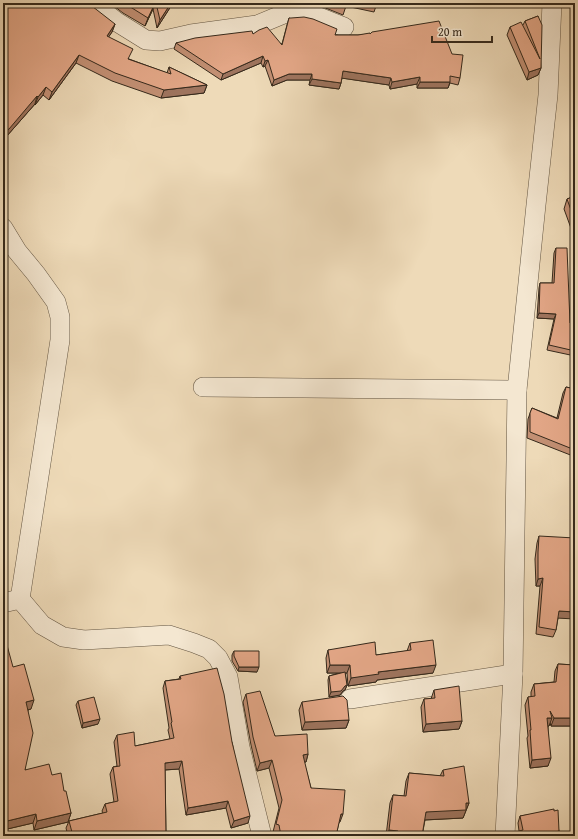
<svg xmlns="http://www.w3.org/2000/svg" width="578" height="839" viewBox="0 0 578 839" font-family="'Gentium Book Plus',serif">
<rect width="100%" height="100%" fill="#eedab8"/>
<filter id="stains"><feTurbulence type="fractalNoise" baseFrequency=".005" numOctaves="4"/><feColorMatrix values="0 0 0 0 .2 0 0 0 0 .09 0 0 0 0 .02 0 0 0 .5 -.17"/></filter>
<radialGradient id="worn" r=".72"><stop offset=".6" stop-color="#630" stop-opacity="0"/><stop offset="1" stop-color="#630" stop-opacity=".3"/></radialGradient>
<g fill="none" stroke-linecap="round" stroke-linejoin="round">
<defs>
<g id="street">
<polyline points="92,3 117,22 146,40 160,41 191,34 257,25 286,13 303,12 314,15 344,27"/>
<polyline points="3,228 17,251 36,274 56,302 60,317 60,340 20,599"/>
<polyline points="203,387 517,390"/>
<polyline points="3,603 20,599 42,625 63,637 84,640 169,635 194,643 209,649 218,658 228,677 240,747 262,836"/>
<polyline points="350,699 513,674"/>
<polyline points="505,836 513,674 517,390 536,205 548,95 552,3"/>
</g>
</defs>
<!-- street casing -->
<use href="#street" stroke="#635542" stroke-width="20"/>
<!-- street -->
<use href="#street" stroke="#f4e7d1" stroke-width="19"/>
</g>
<!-- wall -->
<g fill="#c28f73" stroke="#35291b">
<polygon points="3,3 115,24 112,32 108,37 129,59 167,73 169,67 207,85 204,93 161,98 112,81 76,63 49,100 43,95 35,105 35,104 6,137 3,139"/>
<polygon points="110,3 173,3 157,28 153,9 145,26 123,13"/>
<polygon points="312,3 377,3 374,12 346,6 343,15 318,5"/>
<polygon points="538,16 541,68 538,75 527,80 507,35 510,27 523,25 525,21"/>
<polygon points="289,18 335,35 358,35 370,34 460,78 458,85 450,83 448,88 417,88 417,84 390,89 389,85 342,78 341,83 339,89 309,85 310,80 287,80 272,86 265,66 263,67 261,63 221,80 174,49 176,43 253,34 282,44 287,25"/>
<polygon points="575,196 575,250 571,235 572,231 564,209 567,199"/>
<polygon points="556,248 570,323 575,324 575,356 547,350 554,319 537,318 539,288 540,283 552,283 554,253"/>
<polygon points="566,387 575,389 575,455 574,455 573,456 527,438 528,419 532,408 557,418 563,393"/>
<polygon points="539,536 558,618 556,630 553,637 536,634 540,586 536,586 535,559 537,543"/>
<polygon points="410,643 433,673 377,680 376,682 348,686 347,673 345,673 347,685 345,690 343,691 340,695 329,697 328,680 329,676 339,673 327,673 326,658 328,650 376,655 407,651"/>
<polygon points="234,651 257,672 238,671 232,661 232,655"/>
<polygon points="558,664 575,665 575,726 551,726 550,723 549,726 548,726 548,766 530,768 527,738 528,736 525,705 528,697 531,697 531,692 534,684 554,682 555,671"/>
<polygon points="13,667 31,709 28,710 25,770 52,775 64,791 71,813 68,822 34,830 33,823 3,830"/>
<polygon points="180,676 232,742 248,823 231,828 226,808 186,815 179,769 165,770 166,836 68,836 66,828 69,821 103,813 102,811 105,804 114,802 110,774 113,767 117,766 114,742 117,735 135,746 170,739 168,730 169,728 163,688 165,681 179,679"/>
<polygon points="434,690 462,721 459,729 423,732 421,707 424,699 431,699"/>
<polygon points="246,694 275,736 308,754 306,762 304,762 311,788 340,822 339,822 336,836 277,836 276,832 273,832 279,808 269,768 257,771 251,745 243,702"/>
<polygon points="78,701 98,724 82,728 76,705"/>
<polygon points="302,702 349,720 346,728 302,730 299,710"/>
<polygon points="443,770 469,803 463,818 425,820 422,836 386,836 390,803 393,795 404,796 406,781 409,773 440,776"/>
<polygon points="554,811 559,831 557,836 517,836 519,831 518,823 520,816"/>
</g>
<!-- shaded-wall -->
<g fill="#9e745e" stroke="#35291b">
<polygon points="155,3 153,9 145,26 148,18"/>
<polygon points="171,3 173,3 157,28 160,20"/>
<polygon points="115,24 112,32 104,44 107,36"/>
<polygon points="79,55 76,63 49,100 52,92"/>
<polygon points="263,56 261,63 221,80 223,74"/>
<polygon points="268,60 265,66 263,67 265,61"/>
<polygon points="541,68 538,75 527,80 529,72"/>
<polygon points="343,71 391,78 389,85 341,78"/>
<polygon points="289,74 312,74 310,80 287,80 272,86 274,80"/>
<polygon points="420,77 417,84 390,89 392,82"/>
<polygon points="312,79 341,83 339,89 309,85"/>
<polygon points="420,82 450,82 448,88 417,88"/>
<polygon points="207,85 204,93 161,98 164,90"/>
<polygon points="46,87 43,95 35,105 38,97"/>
<polygon points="37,96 35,104 6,137 3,139 3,133"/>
<polygon points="539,313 556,314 554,319 537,318"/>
<polygon points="543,578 540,586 536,586 538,579"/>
<polygon points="559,611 575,612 575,619 556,618"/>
<polygon points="330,665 350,665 347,673 327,673"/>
<polygon points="436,665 433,673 377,680 376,682 348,686 351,678 378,672"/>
<polygon points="239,667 259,667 257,672 238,671"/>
<polygon points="347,685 345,690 343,691 340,695 329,697 331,692"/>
<polygon points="34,700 31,709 23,711 26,702"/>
<polygon points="547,718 552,718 549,726 544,726"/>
<polygon points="554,718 575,718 575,726 551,726"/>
<polygon points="100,719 98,724 82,728 83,723"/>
<polygon points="349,720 346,728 302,730 305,722"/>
<polygon points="462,721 459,729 423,732 426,724"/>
<polygon points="308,754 306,762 300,762 303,755"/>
<polygon points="551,758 548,766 530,768 532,760"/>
<polygon points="272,760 269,768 257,771 260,763"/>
<polygon points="182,761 179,769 163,770 165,763"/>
<polygon points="228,801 226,808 186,815 188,808"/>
<polygon points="466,803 469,803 463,818 423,820 426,812"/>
<polygon points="71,813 68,822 34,830 37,821"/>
<polygon points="36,814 33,823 3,830 3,822"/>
<polygon points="341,814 343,814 340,822 338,822"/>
<polygon points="250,816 248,823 231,828 234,821"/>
<polygon points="389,830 398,831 396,836 387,836"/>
<polygon points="559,831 557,836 543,836 544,835"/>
</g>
<!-- building -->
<g fill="#e2a686" stroke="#35291b">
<polygon points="3,3 88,3 115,24 107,36 133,49 128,59 171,74 169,67 207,85 164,90 115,73 79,55 52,92 46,87 38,97 37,96 9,129 3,133"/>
<polygon points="124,3 155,3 148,18"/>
<polygon points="156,3 171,3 160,20"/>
<polygon points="335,3 347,3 345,7"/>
<polygon points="538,16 542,25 541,68 529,72 510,27 521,22 540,59 525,21"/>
<polygon points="304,17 313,19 337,29 335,35 358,35 370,33 370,34 372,32 439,21 452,54 463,55 460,78 450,76 450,82 420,82 420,77 392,82 391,78 343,71 341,83 312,79 312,74 289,74 274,80 268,60 265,61 263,56 223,74 176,43 195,38 252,31 253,34 259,30 267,27 282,45 289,18 291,18"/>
<polygon points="575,196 575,221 567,199"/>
<polygon points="556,248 567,248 570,323 575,324 575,351 549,345 556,314 539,313 540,283 554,283"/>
<polygon points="566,387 575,389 575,450 530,432 530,413 532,408 558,419"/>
<polygon points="539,536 575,538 575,612 559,611 556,630 539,627 543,578 538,579 538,552"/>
<polygon points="5,638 13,667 24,664 34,700 26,702 33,733 25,770 49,764 52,775 61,773 64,791 66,791 71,813 37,821 36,814 3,822 3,639"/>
<polygon points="433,640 436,665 378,672 379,674 351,678 350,665 330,665 328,650 375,642 376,655 411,650 410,643"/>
<polygon points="234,651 259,651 259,667 239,667 234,656"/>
<polygon points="558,664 575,665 575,718 554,718 550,711 552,718 547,718 551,758 532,760 530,730 531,730 528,697 535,696 534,684 556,682"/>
<polygon points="217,668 224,694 232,742 250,816 234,821 228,801 188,808 182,761 165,763 166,836 73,836 69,821 107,812 105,804 118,801 113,767 120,766 117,735 134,732 135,746 174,738 171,723 172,722 165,681 181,679 180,676"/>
<polygon points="345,672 347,685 345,686 341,691 331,692 329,676"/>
<polygon points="459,686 462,721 426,724 424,699 435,698 434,690"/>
<polygon points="260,691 275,736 307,734 308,754 303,755 311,788 345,790 343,814 341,814 336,836 281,836 279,825 276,824 282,800 272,760 260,763 253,737 246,694"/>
<polygon points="343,696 347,700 349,720 305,722 302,702"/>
<polygon points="94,697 100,719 83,723 78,701"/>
<polygon points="464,766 469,803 466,803 466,810 426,812 422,836 397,836 398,831 389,830 393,795 406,796 409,773 444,776 443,770"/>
<polygon points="554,809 554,811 558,810 559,831 544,835 544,836 520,836 519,831 523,830 520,816"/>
</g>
<!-- margin -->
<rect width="578" height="839" fill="none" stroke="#eedab8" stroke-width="16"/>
<rect x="4" y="4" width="570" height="831" fill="none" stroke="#35291b" stroke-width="2"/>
<rect x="8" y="8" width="562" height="823" fill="none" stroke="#35291b"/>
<!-- scale -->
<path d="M432 36v6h60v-6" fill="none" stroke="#35291b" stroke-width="2"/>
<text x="438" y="36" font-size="12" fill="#35291b" stroke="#f4e7d1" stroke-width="3" paint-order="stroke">20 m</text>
<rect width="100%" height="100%" filter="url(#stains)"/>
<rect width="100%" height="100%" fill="url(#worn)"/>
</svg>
